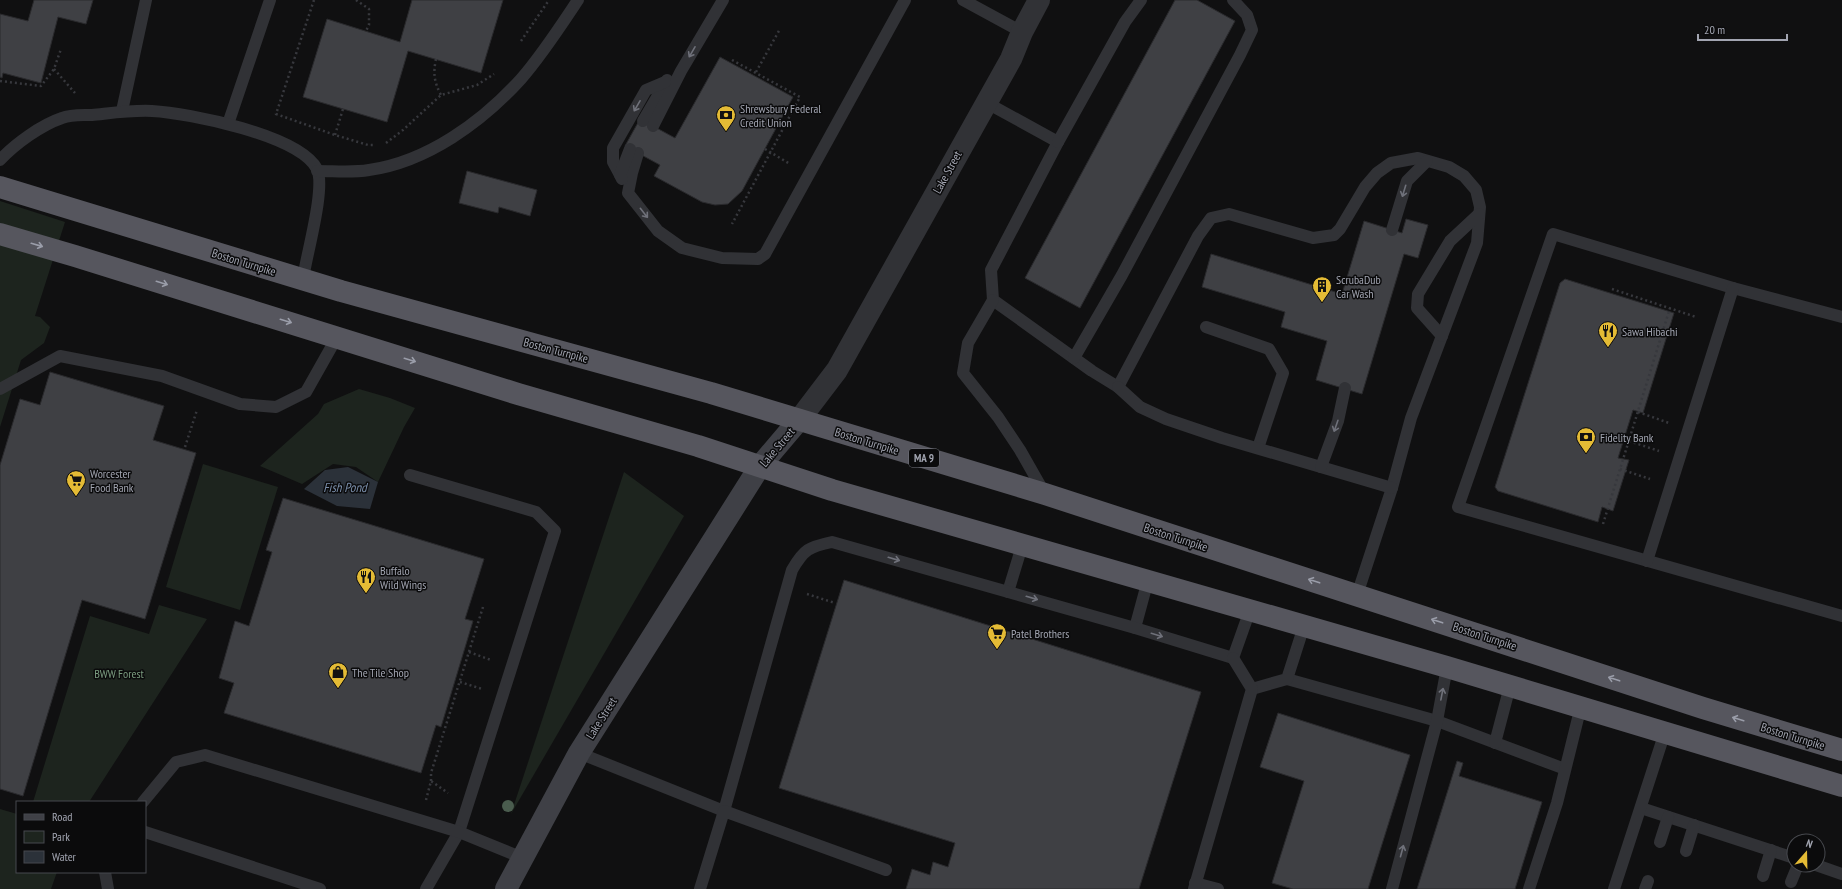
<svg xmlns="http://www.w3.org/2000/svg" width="1842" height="889" viewBox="0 0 1842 889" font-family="'PT Sans Narrow',sans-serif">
<rect width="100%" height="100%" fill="#101011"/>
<!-- green -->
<g fill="#1d241e">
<polygon points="0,201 65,222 35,316 40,317 50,327 44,343 21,360 0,427"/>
<polygon points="359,389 390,398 415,408 404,427 378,482 356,467 333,464 302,484 260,466 318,414 324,404"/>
<polygon points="203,464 278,487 240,610 166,587"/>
<polygon points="624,472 684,516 511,814"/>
<polygon points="159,605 207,619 89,802 33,802 90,616 149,634"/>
<polygon points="0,809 17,814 17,872 57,872 51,889 0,889"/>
</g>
<!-- water -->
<polygon fill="#2b3139" points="348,467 378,482 370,509 337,506 304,489 325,470"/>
<!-- building -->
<g fill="#3f4044" stroke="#2a2a2d">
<polygon points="34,0 93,0 86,24 58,17 41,83 3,73 2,78 0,77 0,14 28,21"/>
<polygon points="412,0 503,0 481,73 408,51 387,122 303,97 327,19 400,42"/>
<polygon points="1175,0 1197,0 1235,21 1080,308 1025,278"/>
<polygon points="720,57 793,97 742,191 728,204 715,205 702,202 654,176 660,165 625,146 640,119 675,138"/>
<polygon points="467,171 537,190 530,216 499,207 498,213 459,203"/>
<polygon points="1406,219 1428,225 1418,258 1404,254 1362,394 1316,380 1327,341 1281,327 1285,312 1202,287 1211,254 1342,294 1364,221 1402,233"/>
<polygon points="1565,279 1674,313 1643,413 1633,410 1618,458 1629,460 1613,511 1602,507 1598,522 1498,491 1495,487 1560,283"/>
<polygon points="50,372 164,406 153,440 196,453 145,619 82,600 23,796 0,789 0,465 20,399 40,405"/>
<polygon points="283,498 484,559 465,619 473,621 441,727 436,725 421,773 224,713 234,683 219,678 235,621 249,626 272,552 266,550"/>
<polygon points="844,580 1201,692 1139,889 906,889 912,869 930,875 933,862 948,867 955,843 779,788"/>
<polygon points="1278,713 1410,755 1368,889 1293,889 1272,883 1304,781 1260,767"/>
<polygon points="1457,761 1463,763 1459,776 1542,802 1515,889 1417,889"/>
</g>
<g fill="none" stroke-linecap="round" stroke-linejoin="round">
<!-- path -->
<g stroke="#37383d" stroke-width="2.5" stroke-dasharray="2 3" stroke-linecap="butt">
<polyline points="314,0 276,114 335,135 368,145 375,145"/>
<polyline points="356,0 369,9 369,25 366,31"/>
<polyline points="521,41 549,0"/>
<path d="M436 59C433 73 434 82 441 95"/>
<polyline points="732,60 800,97 732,224"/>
<polyline points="54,69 75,93"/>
<polyline points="756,72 780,29"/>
<polyline points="0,81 41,86 54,69 61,49"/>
<polyline points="335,135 343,109"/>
<polyline points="386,143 403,130 441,95 477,85 494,74"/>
<polyline points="765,149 790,164"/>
<polyline points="1612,289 1696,317"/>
<polyline points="1638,412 1669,423"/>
<polyline points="1629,441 1659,451"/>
<polyline points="185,447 197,410"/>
<polyline points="1620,469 1650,479"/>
<polyline points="1603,524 1670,308"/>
<polyline points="807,594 835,603"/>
<polyline points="469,652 491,660"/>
<polyline points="460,682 482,689"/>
<polyline points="431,781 431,773 483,607"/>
<polyline points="426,800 431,781 448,793"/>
</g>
<!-- service -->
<g stroke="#313236" stroke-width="12">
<polyline points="963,0 1022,32"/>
<polyline points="987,103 1058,142 991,270 993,300 1092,371 1118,387 1198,236 1211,218 1229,214 1313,238 1334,235 1340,229 1365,187 1377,173 1391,163 1418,158 1449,167 1464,176 1476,190 1480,207 1477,243 1411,418 1392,488 1357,595"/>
<polyline points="122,111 146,0"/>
<polyline points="643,121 667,80"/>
<polyline points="228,124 270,0"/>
<polyline points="653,126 681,71 723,0"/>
<polyline points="1058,142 1125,22 1141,0"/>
<polyline points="638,153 632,173 628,193 658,231 682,248 722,258 758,259 765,254 905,0"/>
<path d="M0 160C15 144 41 125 62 118 71 114 83 115 92 115 112 113 132 110 152 111 189 113 299 135 317 169 326 188 306 256 303 279"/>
<path d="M317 171C335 171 352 173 369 170 427 162 482 122 521 79 542 55 560 27 578 0"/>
<polyline points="620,175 613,162 613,148 646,90 665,82"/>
<polyline points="622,179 620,175 630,149"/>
<polyline points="1392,230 1407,181 1427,161"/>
<polyline points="993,300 968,343 963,373 998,417 1020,450 1045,494"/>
<polyline points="1842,317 1733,288 1553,234 1458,507 1842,616"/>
<polyline points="1206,327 1269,349 1283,373 1258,448"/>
<polyline points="1442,336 1417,308 1418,294 1450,241 1479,214"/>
<polyline points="1074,358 1122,275 1240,55 1252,30 1247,15 1233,0"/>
<polyline points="1118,387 1140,407 1166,419 1222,438 1392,488"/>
<polyline points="0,389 60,356 162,376 240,404 276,407 306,392 337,337"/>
<polyline points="1321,467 1338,421 1345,388"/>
<polyline points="410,475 536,512 555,531 459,832 426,889"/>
<polyline points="1647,561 1733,288"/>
<polyline points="1008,592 1022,546"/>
<polyline points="1135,628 1148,580"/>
<polyline points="1287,679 1437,721 1565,769"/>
<polyline points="1252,689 1287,679 1304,626"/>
<polyline points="1495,743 1510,686"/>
<path d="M579 753 724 811 792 570C804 549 809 547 832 542L1135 628 1233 658 1250 610"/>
<polyline points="143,802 176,762 205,755 459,832 523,858"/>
<polyline points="1641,808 1794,858"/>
<polyline points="145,832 320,889"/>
<polyline points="1660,842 1668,817"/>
<polyline points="1686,851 1694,825"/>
<polyline points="1816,865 1842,874"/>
<polyline points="105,872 108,889"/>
<polyline points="1763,876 1771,850"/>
<polyline points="1791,882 1798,865"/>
<polyline points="1195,883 1218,889"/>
<polyline points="700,889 724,811 886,870"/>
<polyline points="1194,889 1252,689 1233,658"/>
<polyline points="1392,889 1437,721 1447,667"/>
<polyline points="1529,889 1557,803 1581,706"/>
<polyline points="1614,889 1665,732"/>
<polyline points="1645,889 1648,881"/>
</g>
<!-- tertiary -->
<polyline stroke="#313236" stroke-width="22" points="799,420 837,370 1011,59 1022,32 1039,0"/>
<!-- secondary -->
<polyline stroke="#3f4046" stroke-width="22" points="506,889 579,753 760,466 799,420"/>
<!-- trunk -->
<g stroke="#56565e" stroke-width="22">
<polyline points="0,187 341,291 711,393 1045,494 1703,708 1842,750"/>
<polyline points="0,234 75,256 518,394 698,446 832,490 1447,667 1842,786"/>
</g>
</g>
<!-- trees -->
<circle fill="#4a5c4e" cx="508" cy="806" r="6"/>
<!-- one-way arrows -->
<defs><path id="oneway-shaft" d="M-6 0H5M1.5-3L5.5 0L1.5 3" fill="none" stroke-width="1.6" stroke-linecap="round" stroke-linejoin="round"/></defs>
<g stroke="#6f717a">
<use href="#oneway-shaft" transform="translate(692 52) rotate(120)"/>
<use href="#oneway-shaft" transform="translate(637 106) rotate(120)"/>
<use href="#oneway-shaft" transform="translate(1404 191) rotate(107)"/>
<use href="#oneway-shaft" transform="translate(644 213) rotate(52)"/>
<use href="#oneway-shaft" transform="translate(1336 426) rotate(109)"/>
<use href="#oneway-shaft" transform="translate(894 559) rotate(16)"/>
<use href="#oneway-shaft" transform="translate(1032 598) rotate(16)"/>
<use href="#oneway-shaft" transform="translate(1157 635) rotate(17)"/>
<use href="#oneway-shaft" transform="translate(1442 694) rotate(-79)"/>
<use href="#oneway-shaft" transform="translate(1402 851) rotate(-75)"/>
</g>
<g stroke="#9a9da9">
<use href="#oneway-shaft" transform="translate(37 245) rotate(16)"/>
<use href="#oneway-shaft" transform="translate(162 283) rotate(17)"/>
<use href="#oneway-shaft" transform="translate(286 321) rotate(17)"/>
<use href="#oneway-shaft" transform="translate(410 360) rotate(17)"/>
<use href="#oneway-shaft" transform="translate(1314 581) rotate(-162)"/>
<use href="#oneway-shaft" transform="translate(1437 621) rotate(-162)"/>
<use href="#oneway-shaft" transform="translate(1614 679) rotate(-162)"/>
<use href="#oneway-shaft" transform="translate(1738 719) rotate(-163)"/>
</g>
<!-- icons -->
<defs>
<symbol id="bank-pin" viewBox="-11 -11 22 30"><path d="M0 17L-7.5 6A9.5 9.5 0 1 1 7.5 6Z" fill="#e4bb35" stroke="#0b0b0c"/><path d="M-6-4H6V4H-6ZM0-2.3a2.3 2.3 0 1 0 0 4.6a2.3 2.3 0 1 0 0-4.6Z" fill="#111"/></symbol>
<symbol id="building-pin" viewBox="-11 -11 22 30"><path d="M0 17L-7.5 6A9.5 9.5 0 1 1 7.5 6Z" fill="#e4bb35" stroke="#0b0b0c"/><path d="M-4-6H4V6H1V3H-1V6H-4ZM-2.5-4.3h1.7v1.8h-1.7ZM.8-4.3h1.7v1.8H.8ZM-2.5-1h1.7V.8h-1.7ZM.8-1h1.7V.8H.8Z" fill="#111"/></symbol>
<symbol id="restaurant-pin" viewBox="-11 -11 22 30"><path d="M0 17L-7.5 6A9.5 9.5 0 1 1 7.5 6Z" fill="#e4bb35" stroke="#0b0b0c"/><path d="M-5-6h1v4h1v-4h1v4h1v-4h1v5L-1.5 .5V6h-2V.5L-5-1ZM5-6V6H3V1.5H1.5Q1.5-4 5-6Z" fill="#111"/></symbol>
<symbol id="supermarket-pin" viewBox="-11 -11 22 30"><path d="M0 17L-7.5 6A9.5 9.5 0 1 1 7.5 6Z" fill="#e4bb35" stroke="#0b0b0c"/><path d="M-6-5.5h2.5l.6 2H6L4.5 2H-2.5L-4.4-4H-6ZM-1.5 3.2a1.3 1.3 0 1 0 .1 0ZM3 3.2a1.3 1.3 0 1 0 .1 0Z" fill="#111"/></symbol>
<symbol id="shop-pin" viewBox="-11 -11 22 30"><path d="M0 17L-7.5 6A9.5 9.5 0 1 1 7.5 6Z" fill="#e4bb35" stroke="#0b0b0c"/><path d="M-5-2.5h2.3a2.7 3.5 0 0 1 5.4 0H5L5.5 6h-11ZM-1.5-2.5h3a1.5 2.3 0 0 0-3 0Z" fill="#111"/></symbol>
</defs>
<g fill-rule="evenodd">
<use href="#bank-pin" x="715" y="104" width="22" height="30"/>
<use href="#building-pin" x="1311" y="275" width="22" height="30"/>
<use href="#restaurant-pin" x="1597" y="320" width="22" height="30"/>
<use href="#bank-pin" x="1575" y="426" width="22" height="30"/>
<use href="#supermarket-pin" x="65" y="469" width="22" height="30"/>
<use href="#restaurant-pin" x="355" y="566" width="22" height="30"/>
<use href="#supermarket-pin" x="986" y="622" width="22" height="30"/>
<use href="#shop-pin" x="327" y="661" width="22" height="30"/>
</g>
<g text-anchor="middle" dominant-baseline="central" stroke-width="3" stroke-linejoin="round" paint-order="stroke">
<!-- shield labels -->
<rect fill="#0b0b0c" stroke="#757780" stroke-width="1" x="909" y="449" width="30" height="18" rx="3"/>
<g font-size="11" font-weight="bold" fill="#a2a5b1">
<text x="924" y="458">MA 9</text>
</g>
<!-- poi labels -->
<g font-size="12" fill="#a2a5b1" stroke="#0b0b0c" text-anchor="start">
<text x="740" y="108">Shrewsbury Federal<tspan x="740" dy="14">Credit Union</tspan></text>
<text x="1336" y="279">ScrubaDub<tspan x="1336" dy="14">Car Wash</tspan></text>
<text x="1622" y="331">Sawa Hibachi</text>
<text x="1600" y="437">Fidelity Bank</text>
<text x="90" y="473">Worcester<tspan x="90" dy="14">Food Bank</tspan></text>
<text x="380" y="570">Buffalo<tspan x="380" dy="14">Wild Wings</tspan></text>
<text x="1011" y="633">Patel Brothers</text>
<text x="352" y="672">The Tile Shop</text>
</g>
<!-- street labels -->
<g font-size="12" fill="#a2a5b1" stroke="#0b0b0c">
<text transform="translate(947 172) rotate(-61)">Lake Street</text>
<text transform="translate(244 262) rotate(17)">Boston Turnpike</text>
<text transform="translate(556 350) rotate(15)">Boston Turnpike</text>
<text transform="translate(867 441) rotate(17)">Boston Turnpike</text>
<text transform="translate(777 447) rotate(-50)">Lake Street</text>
<text transform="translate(1176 537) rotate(18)">Boston Turnpike</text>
<text transform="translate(1485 636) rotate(18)">Boston Turnpike</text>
<text transform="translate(601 718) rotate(-58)">Lake Street</text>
<text transform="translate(1793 736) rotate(17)">Boston Turnpike</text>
</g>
<!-- park labels -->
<g font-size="12" fill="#7a9b7f" stroke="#0b0b0c">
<text x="119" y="673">BWW Forest</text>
</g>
<!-- water labels -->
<g font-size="13" font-style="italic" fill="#7b8fab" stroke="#0b0b0c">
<text x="345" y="487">Fish Pond</text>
</g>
</g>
<!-- legend -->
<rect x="16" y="801" width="130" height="72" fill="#0b0b0c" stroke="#47494e"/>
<rect x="24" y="814" width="20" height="6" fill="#3f4046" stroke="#47494e"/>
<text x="52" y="821" font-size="12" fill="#a2a5b1">Road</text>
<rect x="24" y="831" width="20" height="12" fill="#1d241e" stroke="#47494e"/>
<text x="52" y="841" font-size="12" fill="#a2a5b1">Park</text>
<rect x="24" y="851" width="20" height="12" fill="#2b3139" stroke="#47494e"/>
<text x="52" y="861" font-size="12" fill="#a2a5b1">Water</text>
<!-- north arrow -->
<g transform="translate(1806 853) rotate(20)"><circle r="19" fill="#0b0b0c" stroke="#47494e"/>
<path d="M0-3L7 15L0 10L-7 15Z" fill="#e4bb35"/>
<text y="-6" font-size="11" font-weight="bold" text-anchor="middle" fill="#a2a5b1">N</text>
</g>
<!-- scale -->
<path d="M1698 34v6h89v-6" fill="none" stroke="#a2a5b1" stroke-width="2"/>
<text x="1704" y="34" font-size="12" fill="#a2a5b1" stroke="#0b0b0c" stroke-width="3" paint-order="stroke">20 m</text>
</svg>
